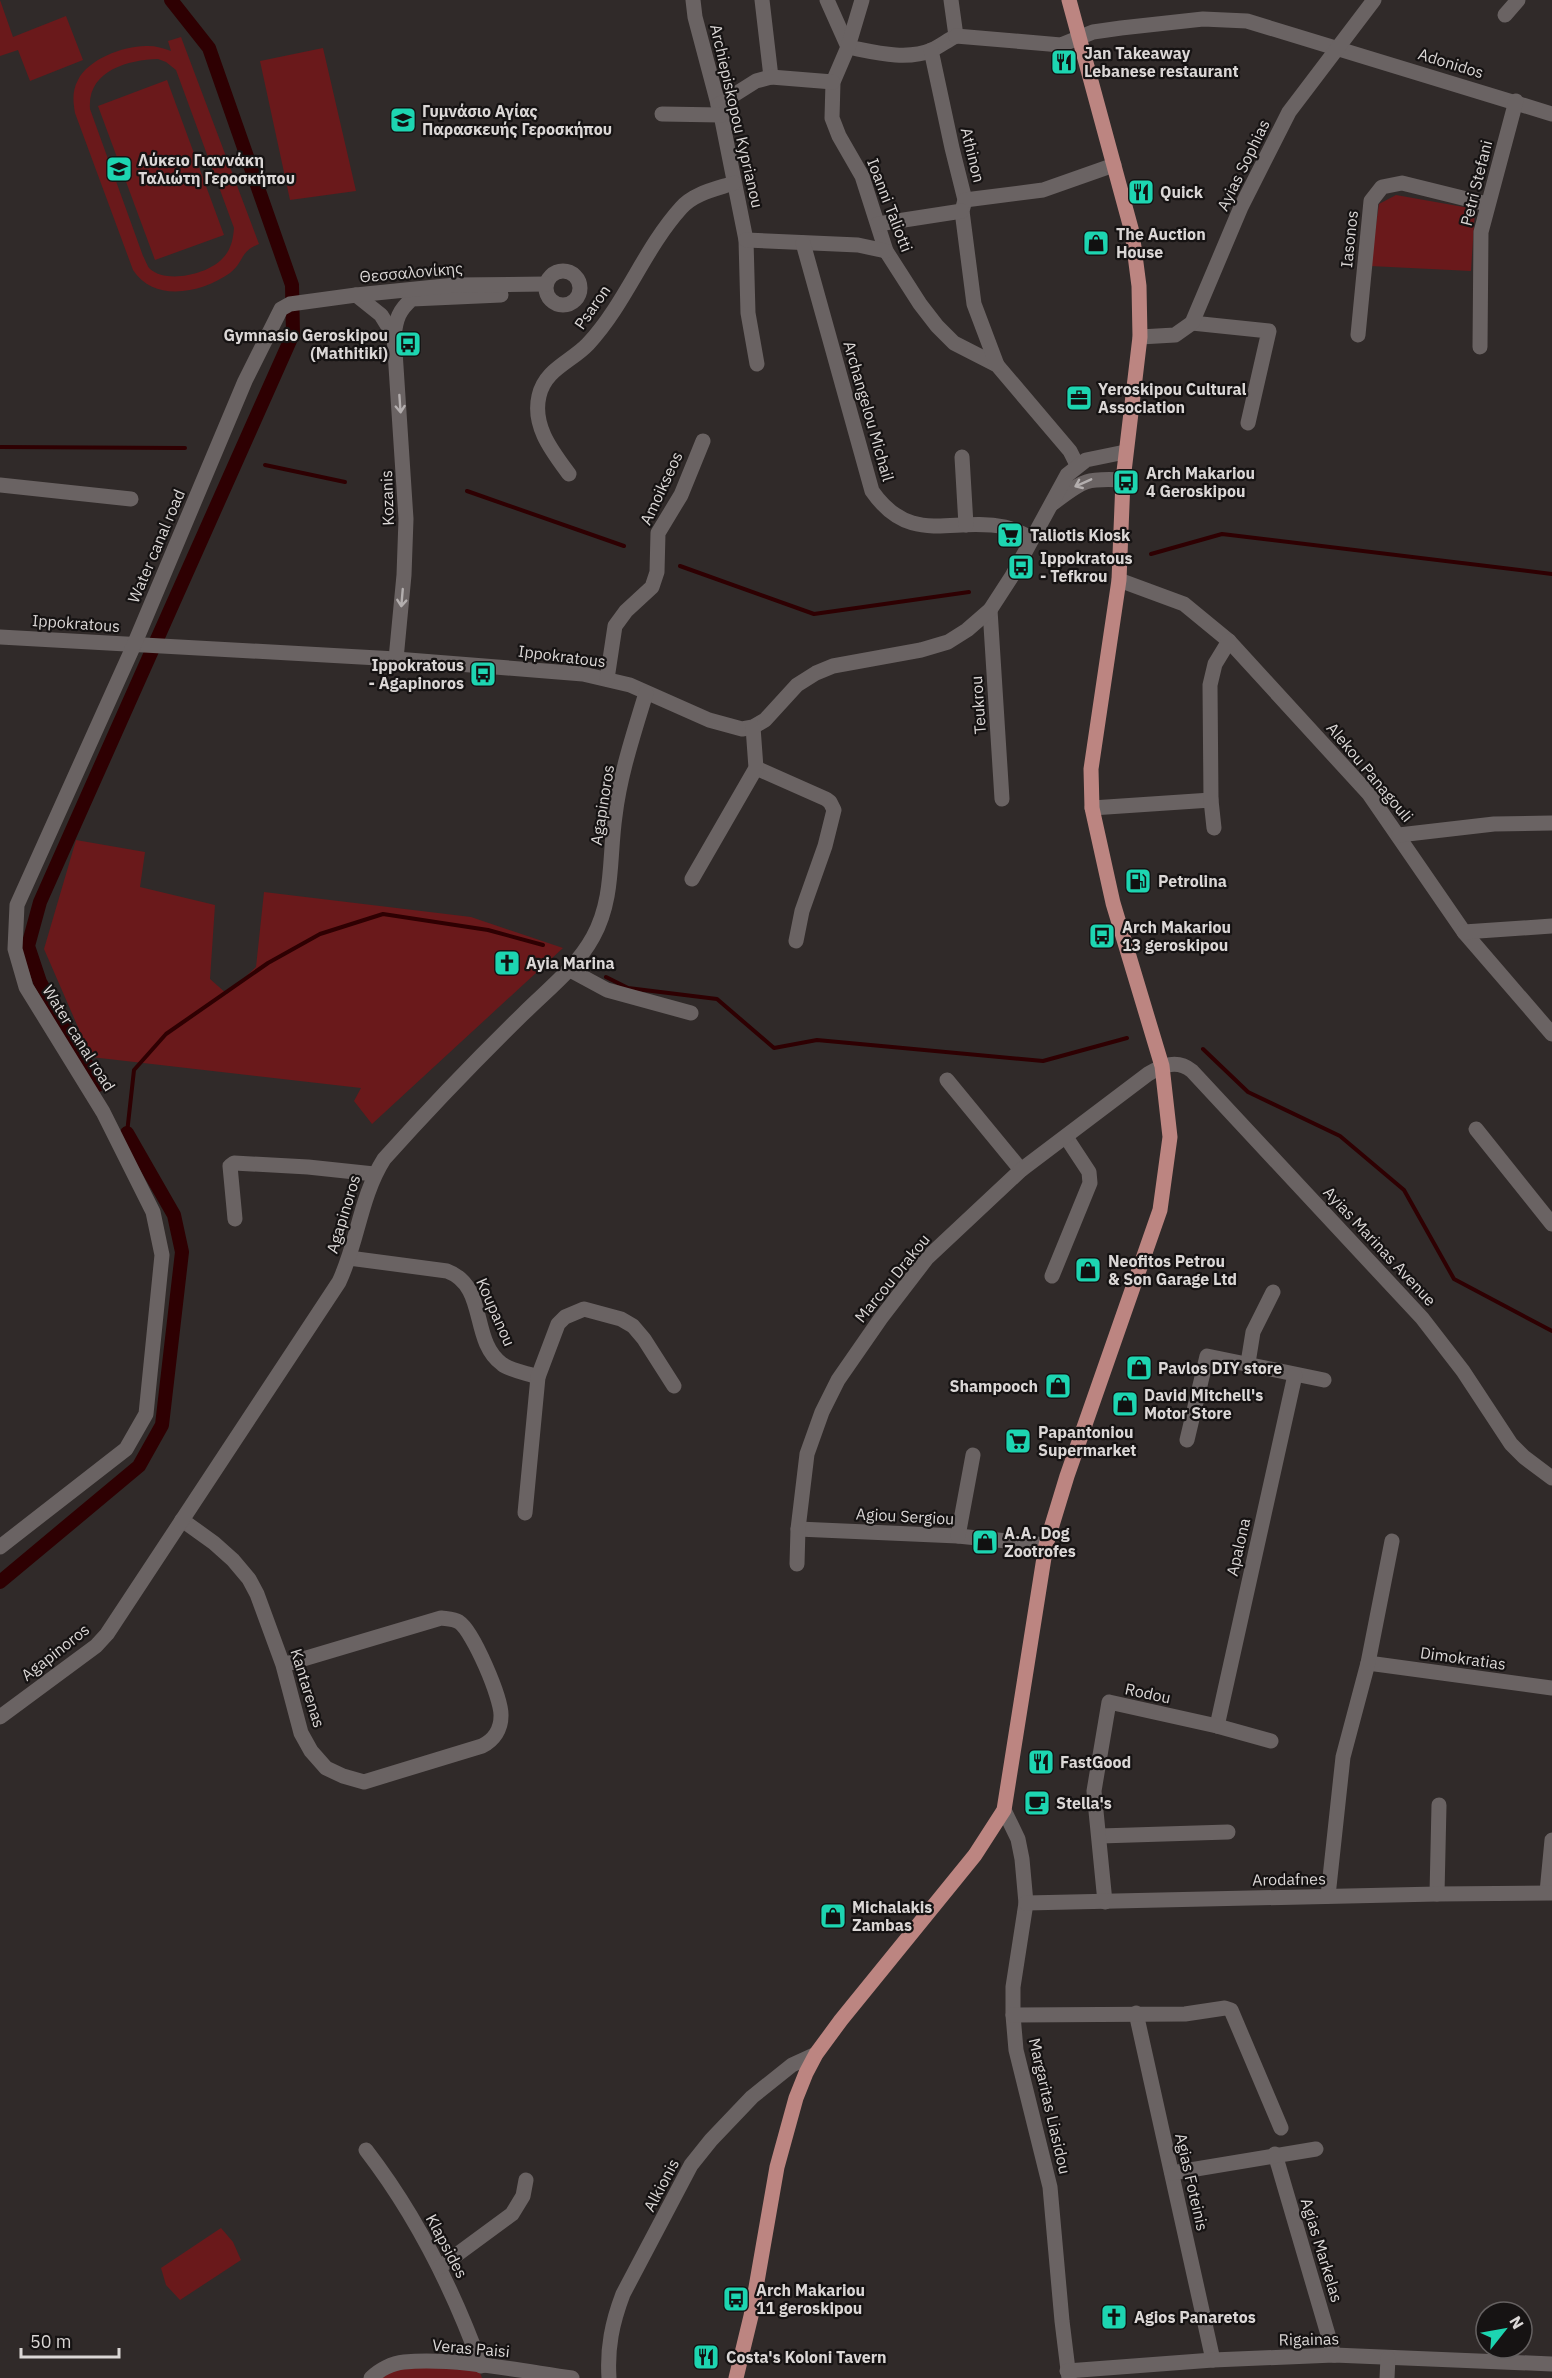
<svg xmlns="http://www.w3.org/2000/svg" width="1552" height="2378" viewBox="0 0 1552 2378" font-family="'IBM Plex Sans',sans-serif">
<rect width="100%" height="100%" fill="#302a29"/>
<!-- green -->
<g fill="#6a191b" fill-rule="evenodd">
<polygon points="0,0 13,37 66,16 83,60 30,81 18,50 0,56"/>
<path d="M181 37 259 244C239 252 245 261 230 273 202 293 154 303 133 270L75 113C73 101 72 91 78 80 88 59 125 45 148 46 156 46 163 48 171 51L168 41ZM158 59 166 62 176 70 234 228C233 240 231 250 222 259 208 274 167 284 150 269 147 266 145 259 143 256L90 109C87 71 127 60 158 59Z"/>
<polygon points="323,48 356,191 290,200 260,61"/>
<polygon points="167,80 224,235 155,260 98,106"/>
<polygon points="1396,195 1475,209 1471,271 1370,266 1379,204"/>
<polygon points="76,840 145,852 140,887 215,905 210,979 227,994 256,967 264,892 471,917 563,948 372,1124 354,1101 361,1088 91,1057 44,949"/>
<polygon points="221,2228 233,2242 241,2260 180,2300 166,2285 161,2268"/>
<polygon points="402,2362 477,2365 482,2378 371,2378"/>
</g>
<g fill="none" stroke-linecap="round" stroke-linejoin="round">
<!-- stream -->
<g stroke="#2e0002" stroke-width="4">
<polyline points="0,447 185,448"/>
<polyline points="265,465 345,482"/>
<polyline points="467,491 624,546"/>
<polyline points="1151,554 1222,534 1552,574"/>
<polyline points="680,566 814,614 969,592"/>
<polyline points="606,977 628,988 717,999 774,1048 817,1040 1043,1061 1127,1038"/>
<polyline points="1203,1049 1248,1092 1340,1136 1404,1190 1454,1279 1552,1331"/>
<polyline points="127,1133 134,1070 166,1034 268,963 320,934 383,914 488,930 543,945"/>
</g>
<!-- canal -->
<g stroke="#2e0002" stroke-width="14">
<polyline points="98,1085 40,982 28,946 40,902 293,334 292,285 209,48 171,0"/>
<polyline points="0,1582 139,1466 162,1425 182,1252 174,1215 127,1133"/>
</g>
<!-- minor -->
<g stroke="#6a6363" stroke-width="15">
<polyline points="693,0 695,17 721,115 746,240 748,313 757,364"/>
<polyline points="762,0 771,77"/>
<path d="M827 0 848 47C874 52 906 61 932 50 940 46 948 40 956 36"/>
<polyline points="862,0 848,47 833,82 832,118 839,136 862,176 886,251 920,304 937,326 954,343 997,365 1070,451 1077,465"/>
<polyline points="951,0 956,36"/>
<polyline points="1505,15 1518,0"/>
<polyline points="956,36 1061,45 1093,32 1121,28 1203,19 1247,21 1552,114"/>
<polyline points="931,50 952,148 965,200 962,211 974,304 997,365"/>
<polyline points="718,105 756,81 771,77 833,82"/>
<polyline points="662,114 721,115"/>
<polyline points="965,200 1043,190 1114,165"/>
<polyline points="878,224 962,211"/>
<polyline points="746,240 858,245 886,251"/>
<path d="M803 243 872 491C911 547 952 516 1005 527 1014 529 1023 534 1031 538"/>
<circle cx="563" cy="288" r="17"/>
<polyline points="356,295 381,315 394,336"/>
<polyline points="1192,323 1269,331 1248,423"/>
<polyline points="1358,335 1371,201 1382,187 1402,183 1487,204"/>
<polyline points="1140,337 1175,335 1192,323 1241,207 1289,112 1374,0"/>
<polyline points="1480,347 1481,232 1516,101"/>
<polyline points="962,457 966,525"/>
<path d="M569 474C552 451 532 426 539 396 545 369 571 362 588 344 626 303 644 249 681 208 694 193 716 189 734 183"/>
<polyline points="0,485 131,499"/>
<path d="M1052 504C1083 481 1083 478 1123 480"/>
<polyline points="1119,580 1184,604 1229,641 1369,794 1464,932 1552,1034"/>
<polyline points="990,610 1002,799"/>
<polyline points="0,637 396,659 583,674 630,685 709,720 742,729 753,727 765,720 797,685 816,673 833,666 921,650 948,642 967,630 990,610 1012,576 1067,475 1086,460 1125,452"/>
<path d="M396 659 404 575 406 519 394 336C396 319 399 310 412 299L501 295"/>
<polyline points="607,679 615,626 626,611 652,587 657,572 658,533 681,495 703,441"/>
<polyline points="756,768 826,799 830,802 834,810 825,846 802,911 796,941"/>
<polyline points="1092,808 1211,800"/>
<polyline points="1214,828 1211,800 1210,685 1215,664 1229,641"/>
<polyline points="1399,835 1494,824 1552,823"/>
<polyline points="692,879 756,768 753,727"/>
<polyline points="1464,932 1552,926"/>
<polyline points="570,970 607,990 691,1013"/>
<polyline points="947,1080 1021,1170"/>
<polyline points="1476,1129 1552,1224"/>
<polyline points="235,1219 230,1166 234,1163 308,1167 374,1174"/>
<path d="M349 1258 447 1271C488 1286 470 1341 502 1364 511 1371 527 1373 538 1377"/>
<polyline points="1052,1276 1090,1183 1089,1172 1066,1137"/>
<polyline points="1248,1363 1253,1332 1273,1292"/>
<polyline points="1187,1440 1207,1356 1324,1380"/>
<polyline points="525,1513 538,1377 558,1324 565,1317 584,1309 621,1319 633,1326 644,1339 674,1386"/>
<path d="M182 1520 214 1543 233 1560 249 1579 257 1594 283 1665 301 1733 311 1751 326 1768 343 1776 364 1782 482 1746C494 1740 501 1729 501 1716 502 1699 473 1631 459 1622 454 1619 448 1619 441 1618L283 1665"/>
<polyline points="798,1529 958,1536 1046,1545"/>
<polyline points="958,1536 973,1455"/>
<polyline points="0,1547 126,1449 146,1414 162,1255 153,1212 103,1112 26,987 15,949 17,905 134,645 245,381 281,309 290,304 356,295 455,285 546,284"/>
<path d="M797 1564 798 1529 807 1454 822 1412 838 1380 881 1318 927 1258 1021 1170 1148 1074C1163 1065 1177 1059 1192 1071L1422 1318 1463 1371 1511 1444 1524 1457 1552 1478"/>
<polyline points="1368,1663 1552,1688"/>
<path d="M0 1717 96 1646 107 1634 339 1282C358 1242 360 1197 384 1159 429 1109 475 1061 523 1014 548 989 576 968 593 937 614 899 609 858 615 816 620 774 634 733 646 693"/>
<polyline points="1217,1726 1295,1375"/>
<polyline points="1004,1810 1018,1839 1022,1859 1026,1903 1013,1987 1013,2015 1016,2050 1050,2187 1062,2321 1069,2378"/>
<polyline points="1100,1836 1228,1832"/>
<polyline points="1547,1892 1552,1840"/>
<polyline points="1437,1894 1439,1805"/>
<polyline points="1328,1896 1343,1757 1368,1663 1392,1541"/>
<polyline points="1105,1902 1094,1791 1109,1702 1217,1726 1271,1741"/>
<polyline points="1026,1903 1437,1894 1552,1893"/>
<polyline points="1136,2013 1213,2360"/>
<polyline points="1013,2015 1185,2014 1225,2008 1231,2010 1281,2128"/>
<path d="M366 2150C416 2215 453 2289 481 2366"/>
<polyline points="1275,2154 1334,2355"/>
<polyline points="1172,2173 1316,2149"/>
<polyline points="440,2267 512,2214 523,2196 526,2180"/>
<polyline points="1067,2371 1213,2360 1334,2355 1552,2364"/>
<path d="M371 2378C379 2370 392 2363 404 2362 453 2357 522 2371 572 2378"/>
<path d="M609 2378C607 2348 612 2323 623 2294L691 2165 711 2140 752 2097 792 2065 816 2054"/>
<polyline points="1387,2378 1388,2358"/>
</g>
<!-- major -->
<polyline stroke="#bc8581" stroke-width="15" points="736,2378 751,2316 777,2167 796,2098 806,2073 816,2054 841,2020 975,1855 1004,1810 1046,1545 1067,1476 1160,1210 1170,1137 1162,1066 1113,903 1092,808 1091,769 1119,580 1123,480 1140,337 1139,286 1132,232 1069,0"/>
</g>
<!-- one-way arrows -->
<defs><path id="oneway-shaft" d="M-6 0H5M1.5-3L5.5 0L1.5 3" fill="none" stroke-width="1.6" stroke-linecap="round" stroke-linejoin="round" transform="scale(1.5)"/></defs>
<g stroke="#b3aeae">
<use href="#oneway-shaft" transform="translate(400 404) rotate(86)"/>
<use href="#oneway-shaft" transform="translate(1083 483) rotate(156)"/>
<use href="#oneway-shaft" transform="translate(402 598) rotate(95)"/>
</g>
<!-- icons -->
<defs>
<symbol id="restaurant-square" viewBox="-11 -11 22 22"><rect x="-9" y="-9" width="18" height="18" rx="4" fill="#1dd5b1" stroke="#161313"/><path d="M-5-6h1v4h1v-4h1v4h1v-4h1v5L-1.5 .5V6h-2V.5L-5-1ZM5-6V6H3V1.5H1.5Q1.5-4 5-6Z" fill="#111"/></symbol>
<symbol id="school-square" viewBox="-11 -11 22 22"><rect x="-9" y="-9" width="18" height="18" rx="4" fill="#1dd5b1" stroke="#161313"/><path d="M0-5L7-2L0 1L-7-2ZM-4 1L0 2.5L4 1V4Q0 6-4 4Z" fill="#111"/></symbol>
<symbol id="shop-square" viewBox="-11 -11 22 22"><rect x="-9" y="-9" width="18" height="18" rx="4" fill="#1dd5b1" stroke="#161313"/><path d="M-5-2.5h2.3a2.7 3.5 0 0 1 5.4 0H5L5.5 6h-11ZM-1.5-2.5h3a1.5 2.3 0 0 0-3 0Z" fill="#111"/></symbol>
<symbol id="bus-square" viewBox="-11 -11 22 22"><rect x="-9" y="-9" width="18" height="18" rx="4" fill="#1dd5b1" stroke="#161313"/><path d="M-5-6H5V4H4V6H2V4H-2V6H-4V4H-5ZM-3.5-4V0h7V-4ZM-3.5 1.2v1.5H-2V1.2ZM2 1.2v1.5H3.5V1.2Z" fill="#111"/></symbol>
<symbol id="office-square" viewBox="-11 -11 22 22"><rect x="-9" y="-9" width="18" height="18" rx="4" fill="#1dd5b1" stroke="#161313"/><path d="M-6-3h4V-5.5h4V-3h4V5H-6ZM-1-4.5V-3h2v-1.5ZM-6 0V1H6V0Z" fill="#111"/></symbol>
<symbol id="supermarket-square" viewBox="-11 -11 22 22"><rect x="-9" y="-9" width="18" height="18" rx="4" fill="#1dd5b1" stroke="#161313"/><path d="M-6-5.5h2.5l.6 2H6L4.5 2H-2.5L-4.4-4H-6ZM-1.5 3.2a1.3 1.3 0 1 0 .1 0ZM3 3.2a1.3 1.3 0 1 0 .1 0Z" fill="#111"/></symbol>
<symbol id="fuel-square" viewBox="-11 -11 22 22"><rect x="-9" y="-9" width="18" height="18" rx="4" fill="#1dd5b1" stroke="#161313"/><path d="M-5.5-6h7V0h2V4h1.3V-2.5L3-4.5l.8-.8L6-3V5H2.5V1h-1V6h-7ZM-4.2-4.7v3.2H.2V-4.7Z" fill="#111"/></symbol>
<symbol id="church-square" viewBox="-11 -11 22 22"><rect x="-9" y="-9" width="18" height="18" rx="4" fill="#1dd5b1" stroke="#161313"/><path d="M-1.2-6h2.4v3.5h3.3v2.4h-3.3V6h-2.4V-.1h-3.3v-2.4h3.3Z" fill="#111"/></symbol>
<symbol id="cafe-square" viewBox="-11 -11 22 22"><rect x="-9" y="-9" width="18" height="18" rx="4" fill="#1dd5b1" stroke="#161313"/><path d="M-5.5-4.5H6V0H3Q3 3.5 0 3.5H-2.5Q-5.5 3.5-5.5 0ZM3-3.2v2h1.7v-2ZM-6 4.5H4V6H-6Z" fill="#111"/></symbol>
</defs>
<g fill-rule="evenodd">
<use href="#restaurant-square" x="1049" y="47" width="30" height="30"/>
<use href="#school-square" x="388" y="105" width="30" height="30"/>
<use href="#school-square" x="104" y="154" width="30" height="30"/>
<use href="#restaurant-square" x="1126" y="177" width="30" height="30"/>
<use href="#shop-square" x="1081" y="228" width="30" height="30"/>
<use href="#bus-square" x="393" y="329" width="30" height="30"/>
<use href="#office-square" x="1064" y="383" width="30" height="30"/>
<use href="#bus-square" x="1111" y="467" width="30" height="30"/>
<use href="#supermarket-square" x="995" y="520" width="30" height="30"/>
<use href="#bus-square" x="1006" y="552" width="30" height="30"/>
<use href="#bus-square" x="468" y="659" width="30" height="30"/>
<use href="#fuel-square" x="1123" y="866" width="30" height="30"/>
<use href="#bus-square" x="1087" y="921" width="30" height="30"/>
<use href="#church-square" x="492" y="948" width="30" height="30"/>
<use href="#shop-square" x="1073" y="1255" width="30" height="30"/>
<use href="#shop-square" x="1124" y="1353" width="30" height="30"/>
<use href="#shop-square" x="1043" y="1371" width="30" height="30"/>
<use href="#shop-square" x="1110" y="1389" width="30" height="30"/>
<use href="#supermarket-square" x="1003" y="1426" width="30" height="30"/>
<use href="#shop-square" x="970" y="1527" width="30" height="30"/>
<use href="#restaurant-square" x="1026" y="1747" width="30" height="30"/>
<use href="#cafe-square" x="1022" y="1788" width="30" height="30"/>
<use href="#shop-square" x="818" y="1901" width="30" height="30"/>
<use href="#bus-square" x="721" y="2284" width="30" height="30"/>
<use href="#church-square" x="1099" y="2302" width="30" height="30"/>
<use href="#restaurant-square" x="691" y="2342" width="30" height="30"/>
</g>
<g text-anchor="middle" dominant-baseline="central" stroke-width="4.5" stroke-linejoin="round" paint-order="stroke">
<!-- poi labels -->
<g font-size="16" font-weight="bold" fill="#dbd7d6" stroke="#161313" text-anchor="start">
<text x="1084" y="53">Jan Takeaway<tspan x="1084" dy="18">Lebanese restaurant</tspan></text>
<text x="422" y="111">Γυμνάσιο Αγίας<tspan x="422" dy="18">Παρασκευής Γεροσκήπου</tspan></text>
<text x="138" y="160">Λύκειο Γιαννάκη<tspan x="138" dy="18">Ταλιώτη Γεροσκήπου</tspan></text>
<text x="1160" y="192">Quick</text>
<text x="1116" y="234">The Auction<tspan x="1116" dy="18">House</tspan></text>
<text x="388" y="335" text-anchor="end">Gymnasio Geroskipou<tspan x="388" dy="18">(Mathitiki)</tspan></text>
<text x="1098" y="389">Yeroskipou Cultural<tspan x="1098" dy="18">Association</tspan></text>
<text x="1146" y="473">Arch Makariou<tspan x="1146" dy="18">4 Geroskipou</tspan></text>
<text x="1030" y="535">Taliotis Kiosk</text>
<text x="1040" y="558">Ippokratous<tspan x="1040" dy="18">- Tefkrou</tspan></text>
<text x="464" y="665" text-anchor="end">Ippokratous<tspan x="464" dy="18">- Agapinoros</tspan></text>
<text x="1158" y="881">Petrolina</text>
<text x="1122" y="927">Arch Makariou<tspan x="1122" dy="18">13 geroskipou</tspan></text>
<text x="526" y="963">Ayia Marina</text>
<text x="1108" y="1261">Neofitos Petrou<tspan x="1108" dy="18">&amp; Son Garage Ltd</tspan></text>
<text x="1158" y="1368">Pavlos DIY store</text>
<text x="1038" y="1386" text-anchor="end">Shampooch</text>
<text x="1144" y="1395">David Mitchell's<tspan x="1144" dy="18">Motor Store</tspan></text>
<text x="1038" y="1432">Papantoniou<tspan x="1038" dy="18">Supermarket</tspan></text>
<text x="1004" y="1533">A.A. Dog<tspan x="1004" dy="18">Zootrofes</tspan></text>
<text x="1060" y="1762">FastGood</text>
<text x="1056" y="1803">Stella's</text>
<text x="852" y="1907">Michalakis<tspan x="852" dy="18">Zambas</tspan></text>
<text x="756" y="2290">Arch Makariou<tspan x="756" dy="18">11 geroskipou</tspan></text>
<text x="1134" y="2317">Agios Panaretos</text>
<text x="726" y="2357">Costa's Koloni Tavern</text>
</g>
<!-- street labels -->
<g font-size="16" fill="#dbd7d6" stroke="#161313">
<text transform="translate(1451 63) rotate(17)">Adonidos</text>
<text transform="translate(737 116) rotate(77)">Archiepiskopou Kyprianou</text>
<text transform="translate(973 155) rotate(76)">Athinon</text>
<text transform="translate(1243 165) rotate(-64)">Ayias Sophias</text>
<text transform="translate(1476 183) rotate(-76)">Petri Stefani</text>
<text transform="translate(890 205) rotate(69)">Ioanni Taliotti</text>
<text transform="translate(1349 239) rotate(-84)">Iasonos</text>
<text transform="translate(411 272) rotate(-5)">Θεσσαλονίκης</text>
<text transform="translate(592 307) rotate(-55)">Psaron</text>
<text transform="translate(869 411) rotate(74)">Archangelou Michail</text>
<text transform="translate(661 488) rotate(-65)">Amoikseos</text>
<text transform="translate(387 498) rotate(-92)">Kozanis</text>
<text transform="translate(156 546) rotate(-67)">Water canal road</text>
<text transform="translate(76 623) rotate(4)">Ippokratous</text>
<text transform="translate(562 656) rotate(7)">Ippokratous</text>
<text transform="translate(978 705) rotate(-94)">Teukrou</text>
<text transform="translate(1370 772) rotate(50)">Alekou Panagouli</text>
<text transform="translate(602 805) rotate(-81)">Agapinoros</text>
<text transform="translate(79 1038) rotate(58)">Water canal road</text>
<text transform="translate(343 1214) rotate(-73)">Agapinoros</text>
<text transform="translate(1380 1246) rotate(47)">Ayias Marinas Avenue</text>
<text transform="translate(892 1278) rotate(-51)">Marcou Drakou</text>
<text transform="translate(496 1312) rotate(66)">Koupanou</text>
<text transform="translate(905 1516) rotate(3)">Agiou Sergiou</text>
<text transform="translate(1238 1547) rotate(-77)">Apalona</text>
<text transform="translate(55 1652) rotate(-38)">Agapinoros</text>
<text transform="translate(1463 1658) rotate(8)">Dimokratias</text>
<text transform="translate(308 1688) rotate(73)">Kantarenas</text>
<text transform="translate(1148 1693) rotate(12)">Rodou</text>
<text transform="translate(1289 1879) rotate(-1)">Arodafnes</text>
<text transform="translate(1050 2106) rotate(77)">Margaritas Liasidou</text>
<text transform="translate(1192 2182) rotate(77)">Agias Foteinis</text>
<text transform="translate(661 2185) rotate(-62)">Alkionis</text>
<text transform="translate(447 2246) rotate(62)">Klapsides</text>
<text transform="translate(1322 2250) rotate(73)">Agias Markelas</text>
<text transform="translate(1309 2339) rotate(-1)">Rigainas</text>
<text transform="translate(471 2348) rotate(5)">Veras Paisi</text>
</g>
</g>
<!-- north arrow -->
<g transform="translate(1504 2330) rotate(59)"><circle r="28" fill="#161313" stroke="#656161" stroke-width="1.5"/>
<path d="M0-4.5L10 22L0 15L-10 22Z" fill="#1dd5b1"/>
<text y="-9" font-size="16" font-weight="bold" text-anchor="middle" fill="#dbd7d6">N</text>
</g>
<!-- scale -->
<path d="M21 2348v9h98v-9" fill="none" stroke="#dbd7d6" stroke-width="3"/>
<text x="30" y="2348" font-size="18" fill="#dbd7d6" stroke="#161313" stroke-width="4.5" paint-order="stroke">50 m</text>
</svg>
